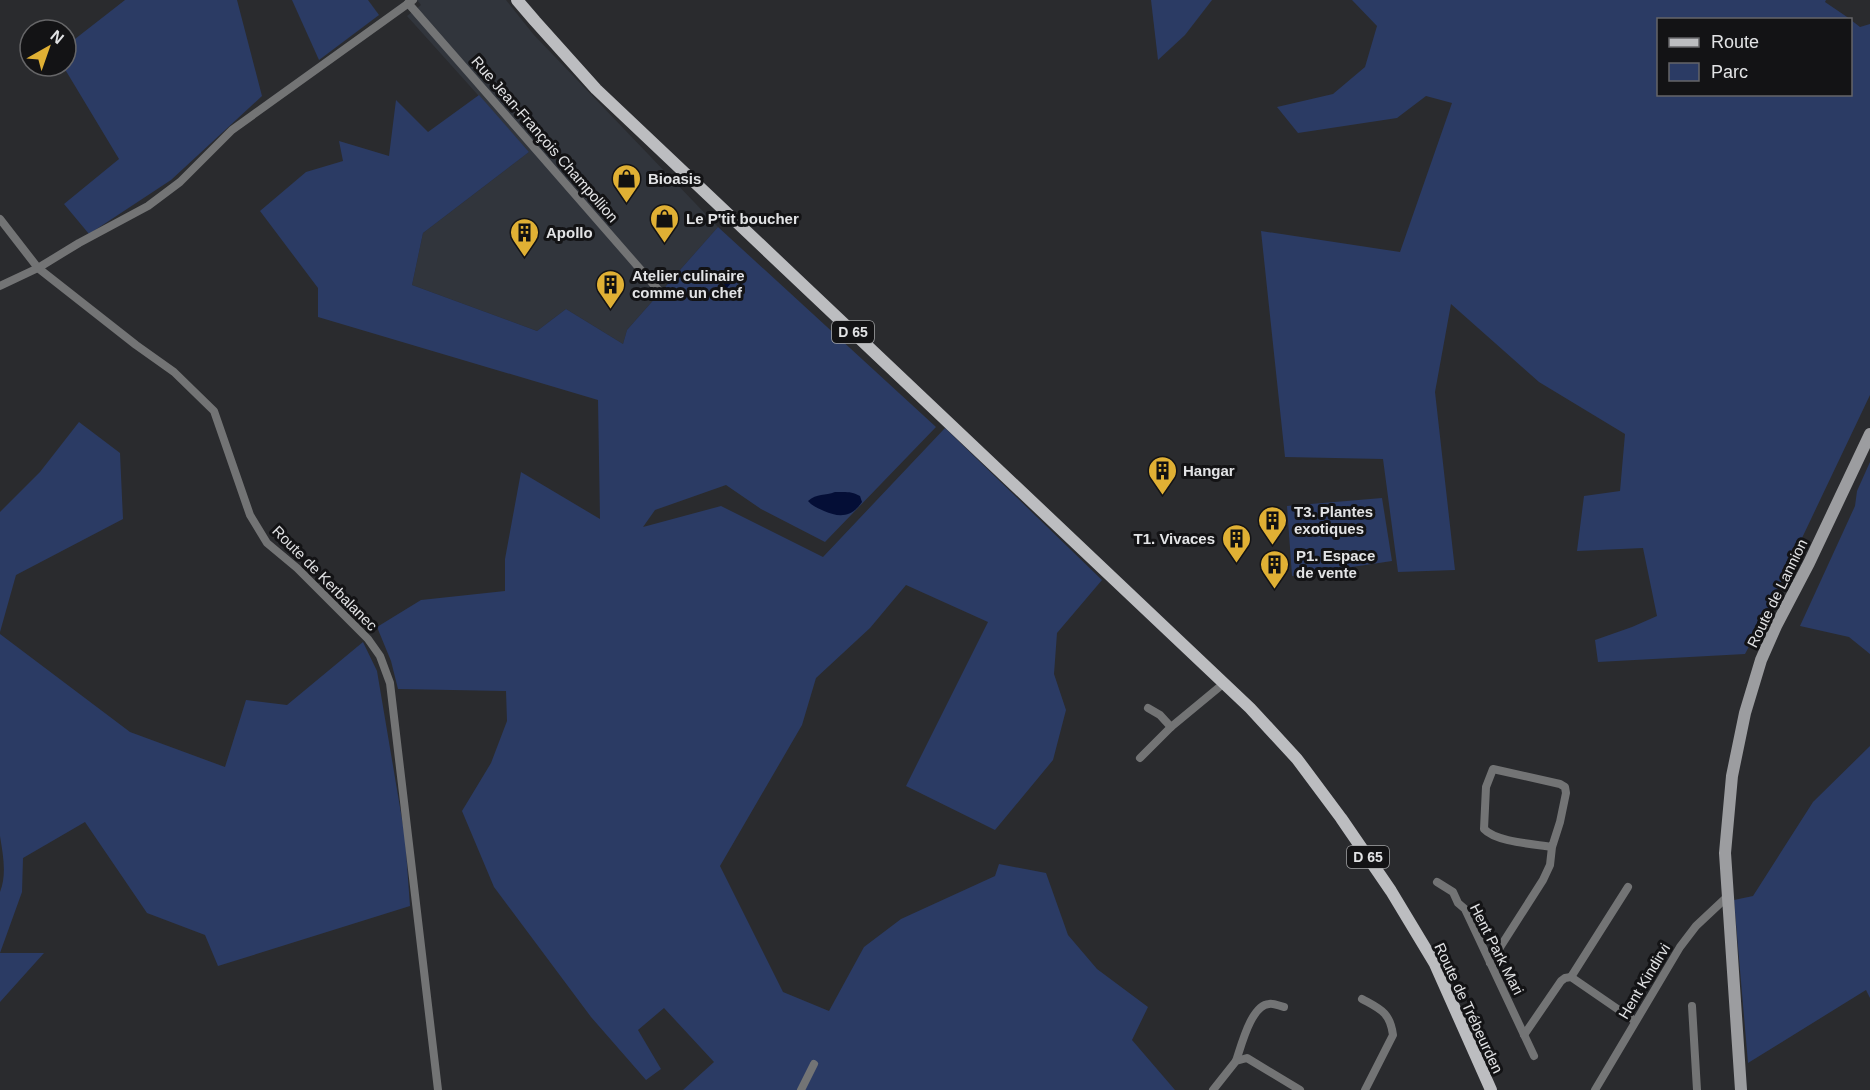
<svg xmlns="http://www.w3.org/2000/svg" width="1870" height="1090" viewBox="0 0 1870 1090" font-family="Arial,sans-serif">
<rect width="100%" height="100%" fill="#2a2b2e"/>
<!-- built -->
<polygon fill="#31353c" points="417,0 506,0 534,35 718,227 627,330 623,344 566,309 537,331 412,285 423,233 529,152 407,16 421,5"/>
<!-- green -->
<g fill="#2b3b64">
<polygon points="125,0 237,0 262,96 171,180 89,234 64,204 119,159 63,66 66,66 66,46"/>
<polygon points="292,0 368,0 379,15 319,60"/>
<polygon points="1151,0 1212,0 1185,35 1158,60"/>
<polygon points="1352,0 1826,0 1825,2 1850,19 1658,20 1658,94 1850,94 1851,20 1860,27 1870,24 1870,395 1763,620 1745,654 1598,662 1595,640 1632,627 1657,616 1643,548 1577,551 1584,496 1620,491 1625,434 1539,382 1451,304 1435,392 1455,570 1398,572 1383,459 1285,457 1261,231 1400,252 1452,103 1426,96 1397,118 1298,133 1277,107 1333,94 1365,67 1377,26"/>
<polygon points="479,95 529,152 423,233 412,285 537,331 566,309 623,344 627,330 718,227 936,427 825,542 761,509 726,485 655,510 643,527 721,506 823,557 945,428 1102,580 1057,633 1054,674 1066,710 1053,760 995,830 906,786 988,622 906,585 870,628 816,678 802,725 720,866 783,992 829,1011 864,947 901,919 995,876 999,864 1046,873 1068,935 1097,969 1148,1007 1132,1040 1175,1090 683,1090 714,1062 664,1008 638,1030 661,1069 646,1080 591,1017 494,887 462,811 491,763 507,721 506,691 398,689 391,661 377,627 421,600 505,591 505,559 521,472 600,519 598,400 318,317 318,288 260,211 306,172 343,161 339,141 389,156 396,100 428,132"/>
<polygon points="79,422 120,453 123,519 16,575 0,632 0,512 40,472"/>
<polygon points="1870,462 1870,654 1849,637 1800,626 1855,506 1857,491"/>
<polygon points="1382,498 1392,561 1292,576 1287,506"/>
<path d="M0 634 130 732 225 767 246 700 287 705 363 642 377 671 405 837 410 906 218 966 205 935 147 913 85 822 23 858 22 892 0 953H44L0 1002V892C7 874 3 855 0 836Z"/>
<polygon points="1870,746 1870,998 1866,990 1748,1063 1734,900 1753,896 1813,802"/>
</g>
<!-- water -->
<g fill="#040e36">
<path d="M710 271 717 275 726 273 731 276 732 282 727 288 732 289V292L729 296 727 295V291L725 290 721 296 717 295 716 290 720 284 724 285 725 283C723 279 720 277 715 278L716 280 714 283 706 278Z"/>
<path d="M835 492C845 492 852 491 860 496L862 502C852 517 840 518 824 511 818 508 812 506 808 501 817 493 825 496 835 492Z"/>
</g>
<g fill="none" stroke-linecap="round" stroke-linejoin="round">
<!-- street -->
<g stroke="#737475" stroke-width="8">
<polyline points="408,3 661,293"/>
<polyline points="0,219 38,268 136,345 174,372 214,411 250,515 267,543 297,568 368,639 380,656 390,683 438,1090"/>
<polyline points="0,286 38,268 79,243 148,206 180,182 232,130 413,0"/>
<polyline points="1148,708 1160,715 1171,727"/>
<polyline points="1140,758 1171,727 1223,684"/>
<polyline points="1437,882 1453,892 1458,903 1465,909 1534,1056"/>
<path d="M1490 963 1543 880 1550 865 1552 847 1560 822 1566 793 1565 787 1560 784 1493 769 1486 787 1484 829C1496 842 1534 844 1552 847"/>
<polyline points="1571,977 1628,887"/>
<path d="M1362 999C1380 1009 1390 1012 1393 1035L1365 1090"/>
<polyline points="1692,1006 1697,1090"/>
<polyline points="1524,1035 1561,981 1565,978 1571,977 1635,1021"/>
<path d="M1236 1061C1241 1047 1251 1005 1269 1004 1274 1003 1279 1006 1284 1007"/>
<polyline points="801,1090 814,1064"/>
<polyline points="1213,1090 1236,1061 1247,1058 1300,1090"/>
<polyline points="1595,1090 1680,947 1696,926 1728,896"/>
</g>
<!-- secondary -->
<polyline stroke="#9c9da0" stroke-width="12" points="1741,1090 1725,853 1732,776 1745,713 1761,660 1776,626 1809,563 1870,434"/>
<!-- primary -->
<polyline stroke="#bcbdc0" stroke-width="12" points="517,0 535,21 596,89 1250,708 1297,759 1341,818 1391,891 1435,964 1491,1090"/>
</g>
<!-- icons -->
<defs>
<symbol id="shop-pin" viewBox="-11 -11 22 30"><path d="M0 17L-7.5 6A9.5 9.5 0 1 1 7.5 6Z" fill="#e0b034" stroke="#131315"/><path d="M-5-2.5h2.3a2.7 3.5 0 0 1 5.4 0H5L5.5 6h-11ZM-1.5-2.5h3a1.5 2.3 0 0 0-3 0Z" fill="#111"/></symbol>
<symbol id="building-pin" viewBox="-11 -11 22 30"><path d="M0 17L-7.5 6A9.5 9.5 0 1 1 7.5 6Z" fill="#e0b034" stroke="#131315"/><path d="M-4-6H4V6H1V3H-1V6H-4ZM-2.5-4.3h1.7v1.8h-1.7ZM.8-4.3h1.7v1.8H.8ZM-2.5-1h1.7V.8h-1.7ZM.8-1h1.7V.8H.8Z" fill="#111"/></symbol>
</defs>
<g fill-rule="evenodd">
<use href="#shop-pin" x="610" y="162" width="33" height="45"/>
<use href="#shop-pin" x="648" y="202" width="33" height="45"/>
<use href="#building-pin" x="508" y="216" width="33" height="45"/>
<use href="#building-pin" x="594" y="268" width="33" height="45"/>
<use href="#building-pin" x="1146" y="454" width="33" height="45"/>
<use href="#building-pin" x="1256" y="504" width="33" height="45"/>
<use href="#building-pin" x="1220" y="522" width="33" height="45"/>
<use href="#building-pin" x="1258" y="548" width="33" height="45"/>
</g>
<g text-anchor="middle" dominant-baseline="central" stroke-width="6" stroke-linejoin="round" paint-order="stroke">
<!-- shield labels -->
<g fill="#131315" stroke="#a4a5a7" stroke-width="1.5">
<rect x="832" y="321" width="42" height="22" rx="4.5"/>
<rect x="1347" y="846" width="42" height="22" rx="4.5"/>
</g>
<g font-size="14" font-weight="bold" fill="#e2e3e5">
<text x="853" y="332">D 65</text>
<text x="1368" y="857">D 65</text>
</g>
<!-- street labels -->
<g font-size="15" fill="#e2e3e5" stroke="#131315">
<text transform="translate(545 139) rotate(49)">Rue Jean-François Champollion</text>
<text transform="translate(325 578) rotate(45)">Route de Kerbalanec</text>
<text transform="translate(1777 593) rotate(-64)">Route de Lannion</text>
<text transform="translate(1497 949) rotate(63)">Hent Park Mari</text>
<text transform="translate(1644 981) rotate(-59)">Hent Kindirvi</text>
<text transform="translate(1469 1008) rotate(65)">Route de Trébeurden</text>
</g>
<!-- poi labels -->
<g font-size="15" font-weight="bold" fill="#e2e3e5" stroke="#131315" text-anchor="start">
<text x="648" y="178">Bioasis</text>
<text x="686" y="218">Le P'tit boucher</text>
<text x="546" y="232">Apollo</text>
<text x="632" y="275">Atelier culinaire<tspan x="632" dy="17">comme un chef</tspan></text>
<text x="1183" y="470">Hangar</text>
<text x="1294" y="511">T3. Plantes<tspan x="1294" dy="17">exotiques</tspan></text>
<text x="1215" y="538" text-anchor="end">T1. Vivaces</text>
<text x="1296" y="555">P1. Espace<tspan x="1296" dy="17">de vente</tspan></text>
</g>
</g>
<!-- legend -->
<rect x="1657" y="18" width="195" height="78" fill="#131315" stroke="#666668" stroke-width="1.5"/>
<rect x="1669" y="38" width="30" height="9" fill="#bcbdc0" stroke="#666668" stroke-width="1.5"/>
<text x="1711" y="48" font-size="18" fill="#e2e3e5">Route</text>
<rect x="1669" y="63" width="30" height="18" fill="#2b3b64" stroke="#666668" stroke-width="1.5"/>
<text x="1711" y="78" font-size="18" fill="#e2e3e5">Parc</text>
<!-- north arrow -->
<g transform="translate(48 48) rotate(40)"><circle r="28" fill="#131315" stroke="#666668" stroke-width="1.5"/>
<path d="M0-4.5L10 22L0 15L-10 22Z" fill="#e0b034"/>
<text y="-9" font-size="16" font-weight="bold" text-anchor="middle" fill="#e2e3e5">N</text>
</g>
</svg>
